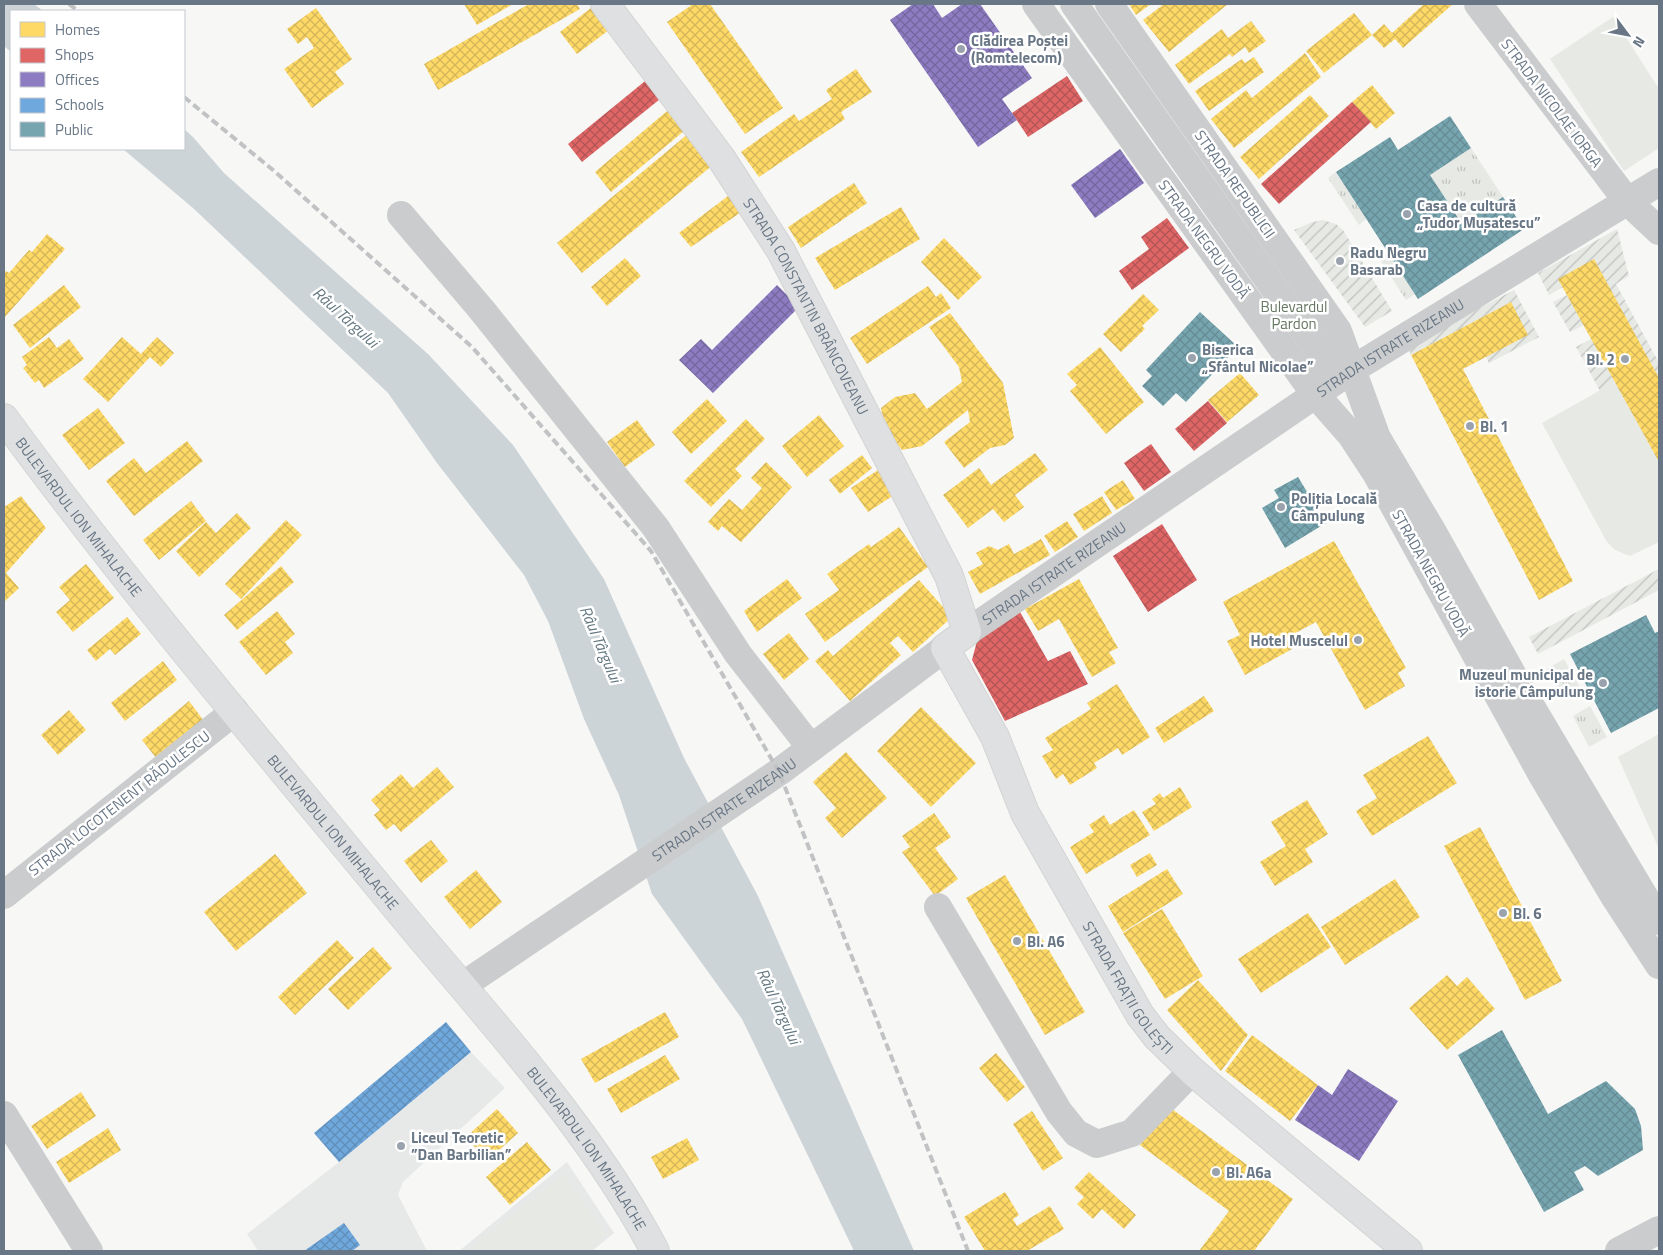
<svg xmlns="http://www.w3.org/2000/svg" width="1663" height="1255" viewBox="0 0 1663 1255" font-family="'Titillium Web',sans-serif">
<defs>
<pattern id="grass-tufts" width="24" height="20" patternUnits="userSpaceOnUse" patternTransform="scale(1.25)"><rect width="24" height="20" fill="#e6e9e4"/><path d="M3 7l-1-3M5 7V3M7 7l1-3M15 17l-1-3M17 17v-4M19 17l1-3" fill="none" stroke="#bec1be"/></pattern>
<pattern id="garden-furrows" width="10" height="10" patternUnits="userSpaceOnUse" patternTransform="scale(1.25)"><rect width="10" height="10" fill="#e6e9e4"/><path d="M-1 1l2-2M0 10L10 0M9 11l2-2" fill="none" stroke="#bec1be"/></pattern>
<pattern id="homes-cross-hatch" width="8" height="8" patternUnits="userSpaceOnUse" patternTransform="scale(1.25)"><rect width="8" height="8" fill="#ffd966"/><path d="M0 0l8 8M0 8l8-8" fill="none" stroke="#d2b55a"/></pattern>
<pattern id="shops-cross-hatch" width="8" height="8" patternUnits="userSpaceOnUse" patternTransform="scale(1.25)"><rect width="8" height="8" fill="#e06666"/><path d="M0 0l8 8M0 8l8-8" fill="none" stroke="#b05556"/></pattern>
<pattern id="offices-cross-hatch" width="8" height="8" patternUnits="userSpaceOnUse" patternTransform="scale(1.25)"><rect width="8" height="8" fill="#8e7cc3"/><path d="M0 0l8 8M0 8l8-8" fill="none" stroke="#72669c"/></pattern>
<pattern id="schools-cross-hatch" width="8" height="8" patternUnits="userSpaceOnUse" patternTransform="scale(1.25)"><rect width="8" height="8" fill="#6fa8dc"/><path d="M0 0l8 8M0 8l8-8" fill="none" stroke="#5f8db8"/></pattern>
<pattern id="public-cross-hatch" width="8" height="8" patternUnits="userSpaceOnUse" patternTransform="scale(1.25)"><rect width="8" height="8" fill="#76a5af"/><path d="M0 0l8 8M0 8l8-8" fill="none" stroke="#658b94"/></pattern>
</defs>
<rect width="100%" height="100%" fill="#f7f7f6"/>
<!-- built -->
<g fill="#e7e8e8">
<polygon points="471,1052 505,1088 403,1182 398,1195 427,1251 258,1251 247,1234 339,1162"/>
<polygon points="567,1162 614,1233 592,1251 459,1251"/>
</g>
<!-- grass -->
<g fill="url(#grass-tufts)">
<polygon points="1471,148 1503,197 1462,224 1430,175"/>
<polygon points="1336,172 1366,219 1359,225 1328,178"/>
<polygon points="1388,252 1415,294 1406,300 1379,258"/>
<polygon points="1564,659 1581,689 1563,699 1547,669"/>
<polygon points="1590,706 1607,737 1589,747 1573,716"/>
</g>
<!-- park -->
<g fill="#e6e9e4">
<polygon points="1613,17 1659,89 1659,148 1624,171 1550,59"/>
<polygon points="1615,382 1659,462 1659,542 1630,556 1615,550 1607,542 1542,423"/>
<polygon points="1659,734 1659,849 1618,757"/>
<polygon points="563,1174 606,1234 584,1251 468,1251"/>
</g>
<!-- garden -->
<g fill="url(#garden-furrows)">
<polygon points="1323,220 1336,224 1343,230 1392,311 1365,327 1294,230 1312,222"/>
<polygon points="1617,229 1629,276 1616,284 1659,363 1659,378 1594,260 1563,287 1549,295 1538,273"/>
<polygon points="1514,290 1539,337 1489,363 1486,357 1511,302 1411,355 1407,346"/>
<polygon points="1567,295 1584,325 1570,332 1553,302"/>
<polygon points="1591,339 1615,382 1600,391 1576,347"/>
<polygon points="1659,569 1659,590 1538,654 1529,637"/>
</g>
<!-- water -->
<g fill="#cdd4d7">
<polygon points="4,4 34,4 43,11 11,11 11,52 4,46"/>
<polygon points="184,129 193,137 224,173 428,354 513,445 604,579 684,758 758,896 914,1251 854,1251 742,1019 652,894 619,795 584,719 548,621 524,575 437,463 388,393 193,208 123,149 184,149"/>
</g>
<!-- homes -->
<g fill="url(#homes-cross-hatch)">
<polygon points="464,4 513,4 477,25"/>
<polygon points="529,4 577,4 580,9 438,90 424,64"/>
<polygon points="596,4 613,27 577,54 560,32"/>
<polygon points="693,4 710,4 783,108 745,134 667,22"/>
<polygon points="1129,4 1151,4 1136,15"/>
<polygon points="1164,4 1228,4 1169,52 1143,20"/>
<polygon points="1424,4 1453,4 1403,48 1395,39 1384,48 1372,35 1384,24 1392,33"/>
<polygon points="316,8 352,59 335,72 344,84 312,108 284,69 314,48 307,37 298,44 287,29"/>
<polygon points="1354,13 1372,35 1324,73 1306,51"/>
<polygon points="1251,21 1266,41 1249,53 1245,47 1232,57 1230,54 1189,84 1175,65 1222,29 1228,38"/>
<polygon points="1305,53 1321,77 1234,148 1211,119 1246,90 1252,98"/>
<polygon points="1254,57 1264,72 1209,111 1195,91 1242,59 1245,63"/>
<polygon points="856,69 872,92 841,112 845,119 759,177 741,152 794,114 799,121 832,99 826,90"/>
<polygon points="1372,85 1395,113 1376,129 1352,102"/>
<polygon points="1310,95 1329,116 1259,179 1240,157"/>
<polygon points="673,106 690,126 611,192 595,172"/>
<polygon points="689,133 714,164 582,273 557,243"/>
<polygon points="854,183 867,203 801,248 788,227"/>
<polygon points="732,193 744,210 691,247 679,233"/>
<polygon points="901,207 920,239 835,290 815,258"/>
<polygon points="47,234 65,249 4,318 4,273 6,271 9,273 29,250 32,252"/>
<polygon points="944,238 982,277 958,300 921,262"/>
<polygon points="625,258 641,276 607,306 591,287"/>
<polygon points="1594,259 1659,378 1659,462 1558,279"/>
<polygon points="64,285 81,307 30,348 13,325"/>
<polygon points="928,286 936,297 941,293 951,308 867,364 850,338"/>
<polygon points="1143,294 1159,310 1142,326 1145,329 1121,352 1103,334"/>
<polygon points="1511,302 1528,335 1463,369 1573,581 1539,600 1411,355"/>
<polygon points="950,313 1003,383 1014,438 1005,445 990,448 964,468 944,442 970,422 968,410 922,446 902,450 885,428 881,408 895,397 915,393 927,409 962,382 959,367 929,327"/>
<polygon points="49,337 57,348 69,339 84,359 44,388 39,380 35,383 23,368 27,365 22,357"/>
<polygon points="122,337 141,354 157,337 174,353 161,367 150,357 108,402 83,379"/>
<polygon points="1100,347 1144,402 1106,434 1070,391 1077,385 1067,374"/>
<polygon points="1240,373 1259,395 1227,422 1208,400"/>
<polygon points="707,399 727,421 691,454 672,432"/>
<polygon points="98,408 125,443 89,470 62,435"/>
<polygon points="819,415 844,446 807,477 782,446"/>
<polygon points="746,419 765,439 735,469 742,476 711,507 684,481"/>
<polygon points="637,420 655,445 625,467 607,442"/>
<polygon points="187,441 203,461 134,516 106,481 134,458 146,473"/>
<polygon points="1035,453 1048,470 1015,495 1024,507 1004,522 993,509 968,528 943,495 979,468 991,485"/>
<polygon points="862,455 872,468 840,494 829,480"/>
<polygon points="766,462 792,487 741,542 722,526 718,531 708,522 729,499 742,510 762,488 751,478"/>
<polygon points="878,470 894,495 868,512 851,488"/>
<polygon points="1123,480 1135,499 1116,510 1104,492"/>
<polygon points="21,496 46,528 6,573 19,588 4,602 4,507"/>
<polygon points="1102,496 1112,513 1084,531 1073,514"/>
<polygon points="191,501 206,521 159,560 143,540"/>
<polygon points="237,513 251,528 199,577 176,551 206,522 216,533"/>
<polygon points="286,520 302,535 241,599 225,584"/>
<polygon points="1067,521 1078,537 1055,552 1044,536"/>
<polygon points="899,527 928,567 825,642 805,614 839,590 827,574 869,544 871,547"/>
<polygon points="1041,539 1050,555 980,594 968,572 983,564 976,553 989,546 998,550 1009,544 1014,554"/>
<polygon points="1334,541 1406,668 1398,673 1405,686 1365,710 1316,622 1286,638 1292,649 1245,675 1227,641 1240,635 1223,602"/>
<polygon points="86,564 114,598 73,632 56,612 70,600 59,587"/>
<polygon points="281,566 294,582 237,630 224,615"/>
<polygon points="787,579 802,598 757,632 744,611"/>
<polygon points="1079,579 1118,648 1109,652 1116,663 1092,677 1059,619 1038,631 1025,609"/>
<polygon points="919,580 952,617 913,652 898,636 890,643 901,655 850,701 815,661 828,650 833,656"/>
<polygon points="277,611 295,634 285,642 293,653 266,675 239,642"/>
<polygon points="127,617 141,634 115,655 110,649 96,661 87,650"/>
<polygon points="789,633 809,659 784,680 763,654"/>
<polygon points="163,661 177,680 125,721 111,703"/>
<polygon points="1117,684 1150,737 1122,755 1118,748 1094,763 1097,768 1070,785 1063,774 1056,779 1042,756 1053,750 1045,738 1091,709 1087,703"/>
<polygon points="1204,696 1214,711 1164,743 1155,728"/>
<polygon points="189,701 204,721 157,759 142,740"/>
<polygon points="921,707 976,763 931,807 877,751"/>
<polygon points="69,710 86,730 58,755 41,735"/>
<polygon points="1428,736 1457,783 1372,836 1356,811 1377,798 1363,775"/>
<polygon points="846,752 887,798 842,838 825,818 836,808 813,782"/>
<polygon points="437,767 454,787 401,832 394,824 386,830 374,815 380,810 371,800 401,774 413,788"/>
<polygon points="1180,787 1192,807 1154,831 1142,812 1156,804 1152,799 1160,793 1163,798"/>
<polygon points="1307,800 1328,834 1305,849 1313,862 1275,886 1260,862 1286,846 1271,822"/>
<polygon points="1134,810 1150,835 1086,874 1070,847 1094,832 1089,825 1104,815 1110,825"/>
<polygon points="934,813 951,837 935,848 958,879 935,896 902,852 910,847 902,836"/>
<polygon points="1480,827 1562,981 1525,1000 1444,846"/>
<polygon points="431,840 448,861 421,883 404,861"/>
<polygon points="1150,853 1157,865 1137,877 1130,865"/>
<polygon points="275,854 307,893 236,951 204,912"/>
<polygon points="1167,869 1183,894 1123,932 1108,906"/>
<polygon points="476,870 502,902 470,929 444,897"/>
<polygon points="1005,875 1085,1012 1045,1035 966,898"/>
<polygon points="1395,879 1420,917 1345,965 1321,927"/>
<polygon points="1162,909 1203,976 1165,999 1123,933"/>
<polygon points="1308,913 1331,947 1261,993 1238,959"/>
<polygon points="337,940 354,958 295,1015 278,997"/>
<polygon points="373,947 392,968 348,1010 328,989"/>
<polygon points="1447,975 1457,986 1467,977 1495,1009 1447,1050 1409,1008"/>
<polygon points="1198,980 1248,1035 1221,1071 1167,1010"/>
<polygon points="665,1012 679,1037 595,1083 581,1059"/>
<polygon points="1252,1035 1318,1085 1290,1121 1225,1071"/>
<polygon points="996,1053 1025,1087 1007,1102 979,1068"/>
<polygon points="665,1055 680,1079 621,1113 607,1089"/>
<polygon points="81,1092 96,1116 47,1149 31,1126"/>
<polygon points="1168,1106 1293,1199 1254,1251 1199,1251 1229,1211 1140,1145"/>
<polygon points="497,1109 518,1133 487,1161 466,1137"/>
<polygon points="1032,1111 1063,1158 1043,1171 1013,1124"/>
<polygon points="108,1128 121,1150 69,1183 56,1162"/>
<polygon points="687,1138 699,1160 663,1179 651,1157"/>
<polygon points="527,1142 551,1170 510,1205 486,1177"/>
<polygon points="1089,1172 1136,1215 1124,1229 1102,1209 1093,1219 1077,1204 1084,1197 1074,1188"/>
<polygon points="1005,1192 1019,1215 1013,1219 1017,1226 1050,1206 1064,1229 1027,1251 985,1251 964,1217"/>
</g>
<!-- shops -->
<g fill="url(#shops-cross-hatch)">
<polygon points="1067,76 1083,101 1028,137 1012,113"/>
<polygon points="650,77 665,95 582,162 568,144"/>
<polygon points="1352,102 1371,122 1279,204 1261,184"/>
<polygon points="1167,218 1189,248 1132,290 1119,271 1149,249 1141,237"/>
<polygon points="1208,401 1227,423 1194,451 1175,429"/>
<polygon points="1151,444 1171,472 1144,491 1124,463"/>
<polygon points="1162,524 1197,580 1148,612 1113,556"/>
<polygon points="1020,612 1048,661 1070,651 1088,684 1005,721 972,660 978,637"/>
</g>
<!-- offices -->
<g fill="url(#offices-cross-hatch)">
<polygon points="913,4 933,4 942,18 962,4 980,4 1032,78 1002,99 1017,120 978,147 890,20"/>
<polygon points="1120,149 1144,183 1095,218 1071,185"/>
<polygon points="777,285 799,307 713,393 679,360 701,339 712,350"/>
<polygon points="1348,1069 1398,1101 1359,1161 1295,1120 1318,1085 1332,1095"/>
</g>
<!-- schools -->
<g fill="url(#schools-cross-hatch)">
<polygon points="446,1022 471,1052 339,1162 314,1133"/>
<polygon points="344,1223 360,1245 352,1251 304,1251"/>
</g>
<!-- public -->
<g fill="url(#public-cross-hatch)">
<polygon points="1450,116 1471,148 1430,175 1462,224 1503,197 1524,229 1418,299 1336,172 1390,137 1398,150"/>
<polygon points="1200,312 1238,347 1186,402 1176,393 1163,406 1142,386 1152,376 1146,370"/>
<polygon points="1298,477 1326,523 1285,548 1262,508 1279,498 1274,490"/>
<polygon points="1646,615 1655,633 1659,631 1659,708 1611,733 1570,654"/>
<polygon points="1502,1030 1548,1114 1606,1081 1635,1109 1641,1126 1643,1150 1598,1176 1585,1166 1574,1172 1584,1190 1544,1212 1458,1055"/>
</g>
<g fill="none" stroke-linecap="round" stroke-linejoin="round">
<defs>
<g id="major">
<path id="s3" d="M605 4 721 158 781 251 949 576 967 632 945 648 995 737 1025 813 1140 1015 1157 1037 1192 1071 1408 1251"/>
</g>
<g id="highway">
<path id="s4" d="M4 418C130 590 268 752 403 916 492 1023 590 1128 655 1251"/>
</g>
</defs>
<!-- major casing -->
<use href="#major" stroke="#d3d3d4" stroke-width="30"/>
<!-- highway casing -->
<use href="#highway" stroke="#d4d5d5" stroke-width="30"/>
<!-- minor -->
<g stroke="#cbcccd" stroke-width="28">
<polyline points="1036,4 1315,394 1351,435 1376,473 1542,775 1614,896 1659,965"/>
<polyline points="1074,4 1338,379"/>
<polyline points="1109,4 1338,331 1377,438 1434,534 1520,688 1659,921"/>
<polyline points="1478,4 1627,201 1659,231"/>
<polyline points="401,215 481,309 656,528 738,654 811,748"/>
<path id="s1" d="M967 632 1353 369 1659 182"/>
<polyline points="4,895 235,711"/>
<polyline points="938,907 1059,1112 1076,1133 1097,1144 1132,1133 1192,1071"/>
<path id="s2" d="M462 986 779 772 945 648"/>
<polyline points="4,1115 89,1251"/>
<polyline points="1619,1251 1659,1230"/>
</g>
<!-- major -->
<use href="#major" stroke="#dfe0e1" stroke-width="28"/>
<!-- highway -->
<use href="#highway" stroke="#dfe0e1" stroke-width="28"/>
<!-- rail -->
<g stroke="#c1c2c4" stroke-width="4" stroke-dasharray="8 4" stroke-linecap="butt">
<polyline points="69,4 78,11"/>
<polyline points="184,97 273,170 472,347 651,551 779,772 968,1251"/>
</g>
</g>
<!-- markers -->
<g fill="#9aa3ad" stroke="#fff" stroke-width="2">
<circle cx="961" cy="49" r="5"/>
<circle cx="1407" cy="214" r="5"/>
<circle cx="1340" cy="261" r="5"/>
<circle cx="1192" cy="358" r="5"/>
<circle cx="1625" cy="359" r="5"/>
<circle cx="1470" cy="426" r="5"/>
<circle cx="1281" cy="507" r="5"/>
<circle cx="1358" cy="640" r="5"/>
<circle cx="1603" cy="683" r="5"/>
<circle cx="1503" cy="913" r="5"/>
<circle cx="1017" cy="941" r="5"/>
<circle cx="401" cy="1146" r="5"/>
<circle cx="1216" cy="1172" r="5"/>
</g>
<g text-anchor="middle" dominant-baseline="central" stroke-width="5" stroke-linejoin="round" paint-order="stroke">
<!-- poi labels -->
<g font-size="15" font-weight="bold" fill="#687685" stroke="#fff" text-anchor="start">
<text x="971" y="40">Clădirea Poștei<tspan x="971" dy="17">(Romtelecom)</tspan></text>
<text x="1417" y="205">Casa de cultură<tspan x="1417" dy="17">„Tudor Mușatescu”</tspan></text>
<text x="1350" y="252">Radu Negru<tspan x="1350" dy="17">Basarab</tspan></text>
<text x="1202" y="349">Biserica<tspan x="1202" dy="17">„Sfântul Nicolae”</tspan></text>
<text x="1615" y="359" text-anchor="end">Bl. 2</text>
<text x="1480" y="426">Bl. 1</text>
<text x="1291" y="498">Poliția Locală<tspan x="1291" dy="17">Câmpulung</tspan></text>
<text x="1348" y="640" text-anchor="end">Hotel Muscelul</text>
<text x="1593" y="674" text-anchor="end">Muzeul municipal de<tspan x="1593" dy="17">istorie Câmpulung</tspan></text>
<text x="1513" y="913">Bl. 6</text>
<text x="1027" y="941">Bl. A6</text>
<text x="411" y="1137">Liceul Teoretic<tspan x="411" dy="17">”Dan Barbilian”</tspan></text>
<text x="1226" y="1172">Bl. A6a</text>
</g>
<!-- street labels -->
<g font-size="15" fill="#687685" stroke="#fff">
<text transform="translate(1552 103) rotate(53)">STRADA NICOLAE IORGA</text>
<text transform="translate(1235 184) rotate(55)">STRADA REPUBLICII</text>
<text transform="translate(1204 239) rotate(54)">STRADA NEGRU VODĂ</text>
<text stroke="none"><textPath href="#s3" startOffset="364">STRADA CONSTANTIN BRÂNCOVEANU</textPath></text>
<text stroke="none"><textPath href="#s1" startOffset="510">STRADA ISTRATE RIZEANU</textPath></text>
<text stroke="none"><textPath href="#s4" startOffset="124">BULEVARDUL ION MIHALACHE</textPath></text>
<text stroke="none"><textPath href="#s1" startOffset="105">STRADA ISTRATE RIZEANU</textPath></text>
<text transform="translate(1431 573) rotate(61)">STRADA NEGRU VODĂ</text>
<text transform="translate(119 803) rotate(-38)">STRADA LOCOTENENT RĂDULESCU</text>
<text stroke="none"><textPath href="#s2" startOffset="316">STRADA ISTRATE RIZEANU</textPath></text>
<text stroke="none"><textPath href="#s4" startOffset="529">BULEVARDUL ION MIHALACHE</textPath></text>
<text stroke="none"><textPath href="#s3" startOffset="1142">STRADA FRAȚII GOLEȘTI</textPath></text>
<text stroke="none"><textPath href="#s4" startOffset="935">BULEVARDUL ION MIHALACHE</textPath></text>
</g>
<!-- park labels -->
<g font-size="15" fill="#667762" stroke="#fff">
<text x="1294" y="306">Bulevardul<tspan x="1294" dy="17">Pardon</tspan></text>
</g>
<!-- water labels -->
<g font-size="16" font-style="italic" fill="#637780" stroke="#fff">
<text transform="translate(346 317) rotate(42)">Râul Târgului</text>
<text transform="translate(601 644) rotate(67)">Râul Târgului</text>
<text transform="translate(779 1006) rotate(65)">Râul Târgului</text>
</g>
</g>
<!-- border -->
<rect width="1663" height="1255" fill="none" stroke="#687685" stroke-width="10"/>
<!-- legend -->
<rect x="10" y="10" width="175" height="140" fill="#ffffff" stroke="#c3c8ce"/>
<rect x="20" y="22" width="25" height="15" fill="#ffd966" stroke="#c3c8ce"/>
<text x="55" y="35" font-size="15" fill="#687685">Homes</text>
<rect x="20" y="48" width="25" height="15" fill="#e06666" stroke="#c3c8ce"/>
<text x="55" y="60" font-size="15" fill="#687685">Shops</text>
<rect x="20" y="72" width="25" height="15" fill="#8e7cc3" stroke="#c3c8ce"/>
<text x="55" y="85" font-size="15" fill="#687685">Offices</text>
<rect x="20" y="98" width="25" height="15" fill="#6fa8dc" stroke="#c3c8ce"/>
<text x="55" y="110" font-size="15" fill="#687685">Schools</text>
<rect x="20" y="122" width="25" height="15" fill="#76a5af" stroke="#c3c8ce"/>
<text x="55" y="135" font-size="15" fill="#687685">Public</text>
<!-- north arrow -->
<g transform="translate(1628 35) rotate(122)" stroke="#ffffff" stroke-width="4" paint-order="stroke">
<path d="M0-4L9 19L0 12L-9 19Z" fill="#687685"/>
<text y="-8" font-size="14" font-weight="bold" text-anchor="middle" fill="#687685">N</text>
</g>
</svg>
